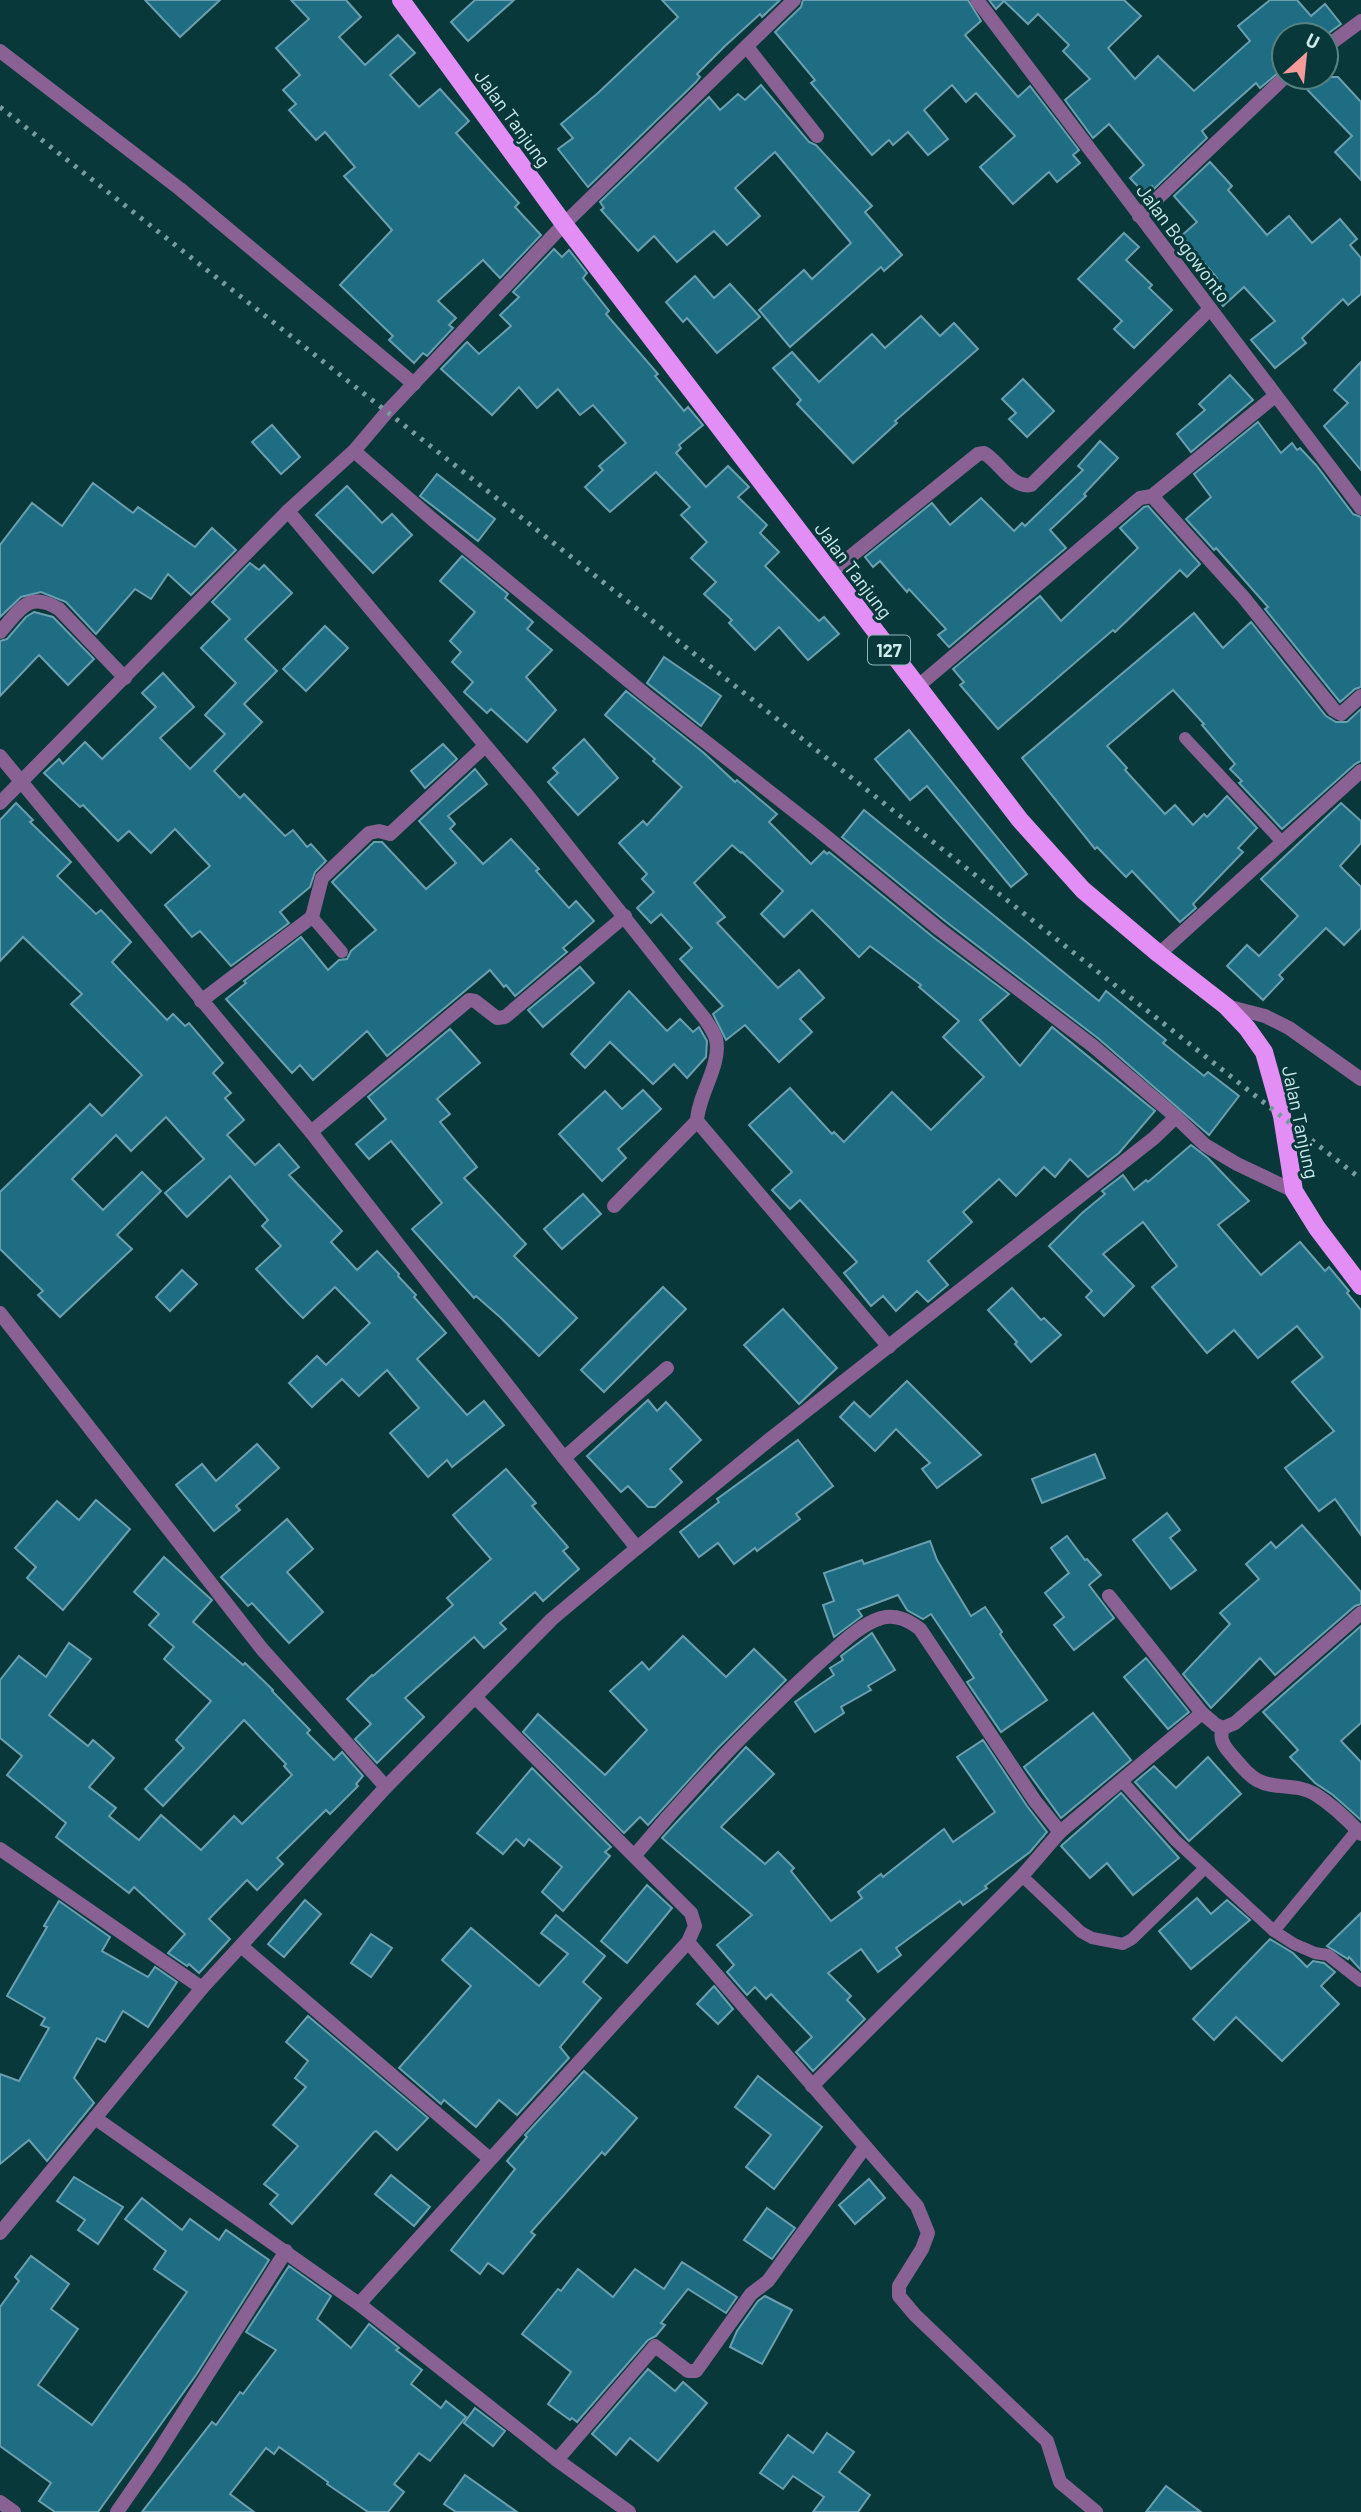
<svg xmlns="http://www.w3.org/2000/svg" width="1361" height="2512" viewBox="0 0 1361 2512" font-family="Barlow,sans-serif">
<rect width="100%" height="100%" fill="#08383a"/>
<!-- building -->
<g fill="#1e6d83" stroke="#6b9fb0" stroke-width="2">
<polygon points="145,0 220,0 180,37"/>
<polygon points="291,0 346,0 361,17 339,37 365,65 398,35 415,53 390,75 419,107 440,89 469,121 456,133 519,203 515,207 541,235 500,278 483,260 438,301 456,318 449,325 453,328 427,356 423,353 414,363 389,340 393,336 340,285 392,230 344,176 355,167 325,132 316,140 289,110 296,104 283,90 300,75 276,48 309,19"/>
<polygon points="475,0 514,0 468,41 451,22"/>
<polygon points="662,0 780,0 762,17 760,14 725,46 697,74 700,77 696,82 588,187 558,149 573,138 561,124 598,93 678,17"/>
<polygon points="803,0 968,0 981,21 965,35 1018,97 1030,86 1079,150 1073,155 1080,163 1057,182 1049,172 1013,204 980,167 1015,136 976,93 966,102 952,85 924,110 948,139 928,155 908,132 893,145 889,140 872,155 811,83 815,80 775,32 801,7"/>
<polygon points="989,0 1124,0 1141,16 1108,48 1135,79 1158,56 1194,91 1250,41 1238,26 1270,0 1297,0 1311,16 1325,4 1341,24 1326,35 1284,35 1284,68 1260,88 1256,83 1202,131 1207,138 1154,189 1152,186 1144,193 1130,178 1144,165 1109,124 1093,138 1065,100 1090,79 1063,51 1069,45 1038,14 1028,24 1004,1 996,9"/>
<polygon points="1295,77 1338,77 1361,102 1361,180 1335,152 1352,136"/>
<polygon points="761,85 809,142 816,145 872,206 865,212 902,255 884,271 881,267 790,347 759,310 804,270 812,279 851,243 775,152 735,188 760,216 727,245 714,231 677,262 654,236 638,251 601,210 604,208 600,202 709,97 720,110 738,94 745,100"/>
<polygon points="1210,162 1232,186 1228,190 1267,235 1289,216 1312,243 1340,219 1357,239 1350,245 1361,258 1361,294 1348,305 1343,299 1302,338 1306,343 1275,368 1251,340 1275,321 1244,287 1223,306 1207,287 1217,278 1181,236 1197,222 1174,196"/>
<polygon points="1124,233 1139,247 1126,260 1152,285 1149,288 1172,310 1134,348 1114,329 1122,321 1078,279"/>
<polygon points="554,249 562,257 569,250 577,260 587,273 583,278 609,311 606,314 658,374 655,376 684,411 688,407 703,425 679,445 681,448 676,453 706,487 728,466 749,487 738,497 767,525 760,533 779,552 765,566 819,621 824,617 839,634 808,660 779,627 755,650 729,623 732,620 704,594 716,582 691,558 707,542 681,515 690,507 656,472 610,512 585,487 603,470 599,466 626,443 593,405 580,415 558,389 537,408 519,387 492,415 441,369 467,342 479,354 511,326 500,315 519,297 513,292"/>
<polygon points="695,276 714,298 730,284 760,317 717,353 687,318 683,322 666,302"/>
<polygon points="921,316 940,336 954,323 978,349 895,421 897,423 853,463 797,404 801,400 773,368 792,352 819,382 872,334 885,348"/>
<polygon points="1361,362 1361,470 1324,426 1348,403 1334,390"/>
<polygon points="1230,375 1253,400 1191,452 1177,434 1205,410 1199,404"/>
<polygon points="1023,379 1054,411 1027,437 1009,419 1016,413 1002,399"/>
<polygon points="1258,422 1281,453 1292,443 1297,450 1300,448 1316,465 1353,514 1361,517 1361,687 1355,689 1340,702 1265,609 1268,607 1216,548 1214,550 1186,519 1211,497 1194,474"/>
<polygon points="272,425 300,457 281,474 252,442"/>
<polygon points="1100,441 1118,458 1084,494 1086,496 1050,530 1066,548 949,647 938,635 946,629 909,589 907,592 880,561 873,567 865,557 932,503 950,525 981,498 1014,531 1022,523 1025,526 1083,470 1078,466"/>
<polygon points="437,474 495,519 478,541 420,496"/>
<polygon points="93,483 133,513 138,507 195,547 212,528 236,550 191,595 168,574 151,599 135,589 96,634 66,602 41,592 21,597 0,617 0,545 32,503 62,526"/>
<polygon points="347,486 382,523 392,514 412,535 373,573 316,515"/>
<polygon points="1148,506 1200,564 1187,577 1180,570 1115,632 1113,630 998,729 960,685 964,682 953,669 1040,596 1061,621 1138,548 1120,528 1144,507"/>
<polygon points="462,556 508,594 505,598 533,622 527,629 552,650 526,677 556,710 527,742 491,709 487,713 464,692 473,682 452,662 461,652 450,641 475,612 440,581"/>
<polygon points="250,563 259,570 264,565 292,593 245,639 277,671 244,704 262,722 214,771 240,798 244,794 285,836 293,830 307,847 311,844 326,861 315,872 310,887 280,912 289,923 231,966 200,931 192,937 165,905 210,866 175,829 151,853 129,831 118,841 83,805 80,807 44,773 59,759 63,764 85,742 102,759 156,707 142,693 163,673 194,707 160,738 190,769 225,734 205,715 236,683 201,648 230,619 212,602"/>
<polygon points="34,612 53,617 94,659 68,685 39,655 0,696 0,641 7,639 26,617"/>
<polygon points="1194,613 1223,648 1251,622 1326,716 1336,722 1347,722 1361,709 1361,761 1355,764 1282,829 1239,783 1242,781 1230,769 1235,764 1202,725 1204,724 1173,690 1107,746 1127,768 1125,770 1165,814 1175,805 1193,825 1204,814 1207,817 1227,796 1257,828 1238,848 1243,852 1193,904 1196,908 1180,922 1132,871 1126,877 1097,847 1095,849 1022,758"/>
<polygon points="325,626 348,648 306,691 283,669"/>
<polygon points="664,657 721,696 701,726 647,683"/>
<polygon points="626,691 704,753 735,782 737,780 777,814 769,822 811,864 824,851 827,854 829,852 933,937 1009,994 980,1020 1020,1066 1052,1027 1155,1111 1119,1153 1088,1177 1070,1159 1055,1177 1044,1167 1016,1196 999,1179 963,1212 972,1222 928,1261 948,1285 928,1302 917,1291 896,1311 883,1296 871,1306 844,1273 857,1262 800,1200 790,1209 772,1190 792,1172 749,1125 790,1088 832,1134 834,1132 844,1142 892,1092 931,1130 984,1077 943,1037 959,1021 919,987 921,985 870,946 859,957 812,910 784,937 761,914 783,891 742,852 741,853 732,845 694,883 725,917 717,923 778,988 799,970 824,998 800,1019 812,1032 779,1062 745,1025 726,1040 713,1014 723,1006 680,959 692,948 661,914 651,923 637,908 654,892 642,879 647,874 619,843 643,821 647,825 682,787 653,761 655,759 605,715"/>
<polygon points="909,730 1027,874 1011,887 927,786 910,800 875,759"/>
<polygon points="584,739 618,778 578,815 548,782 558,773 553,768"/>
<polygon points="443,744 457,759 425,788 411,771"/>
<polygon points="475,769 487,784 448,816 455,824 450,829 483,864 511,839 539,869 536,871 569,908 576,901 594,921 563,948 567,952 515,996 506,985 504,987 490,970 387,1056 367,1031 313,1080 300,1065 292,1073 226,999 246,983 244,981 301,937 328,970 339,960 347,959 351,951 376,930 332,882 374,842 382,842 426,889 456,863 419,821"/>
<polygon points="16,803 33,820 30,822 71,862 57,876 96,914 101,910 131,942 112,962 167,1020 173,1014 185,1026 189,1023 223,1063 213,1073 231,1093 225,1098 244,1120 227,1135 255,1165 279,1144 299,1167 289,1175 342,1231 331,1242 357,1270 377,1251 399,1274 398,1276 416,1295 414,1297 446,1333 417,1359 467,1415 484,1401 504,1425 452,1467 447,1460 428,1477 390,1433 419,1408 387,1370 359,1396 342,1379 312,1407 289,1383 317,1356 326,1365 370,1323 335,1287 303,1318 289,1304 256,1269 281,1246 262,1226 268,1220 230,1176 187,1217 165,1193 204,1159 166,1117 131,1151 116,1135 72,1179 103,1210 142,1172 161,1191 117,1235 132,1249 60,1317 38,1295 43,1291 0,1249 0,1192 90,1104 102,1116 142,1075 71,1004 82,994 23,937 0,961 0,820"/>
<polygon points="1341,803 1361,821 1361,843 1340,866 1361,887 1361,928 1344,945 1326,928 1279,975 1283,979 1263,1000 1227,966 1247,945 1259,956 1298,916 1261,879"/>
<polygon points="864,810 1099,1001 1106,991 1166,1040 1163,1043 1204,1076 1208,1072 1239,1096 1209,1135 1099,1039 945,921 842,837"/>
<polygon points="580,967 594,983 543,1027 528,1010"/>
<polygon points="629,991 667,1031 680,1019 693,1032 699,1027 707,1041 706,1057 687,1078 674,1064 653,1084 610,1042 585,1068 571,1054"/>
<polygon points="450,1029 480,1063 437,1099 450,1114 440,1122 477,1167 464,1178 526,1244 514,1256 577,1318 539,1356 501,1318 476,1296 474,1298 412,1229 442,1203 391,1141 369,1159 356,1144 386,1119 368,1097"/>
<polygon points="643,1090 661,1109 618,1149 626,1158 602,1181 559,1134 605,1091 622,1109"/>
<polygon points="1191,1145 1208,1158 1249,1201 1218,1225 1261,1275 1300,1242 1325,1271 1329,1267 1349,1291 1347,1293 1361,1310 1361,1535 1335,1499 1319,1511 1285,1468 1334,1431 1292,1382 1323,1357 1297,1326 1258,1358 1234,1330 1207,1353 1152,1287 1177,1266 1143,1222 1103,1254 1134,1286 1104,1316 1086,1297 1092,1291 1049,1246 1082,1213 1105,1194 1102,1191 1123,1175 1134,1190 1146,1180 1148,1182"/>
<polygon points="583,1194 601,1214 562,1249 544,1229"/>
<polygon points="182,1270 197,1284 170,1311 156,1297"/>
<polygon points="663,1287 686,1309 604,1392 581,1370"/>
<polygon points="1012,1288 1041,1320 1044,1318 1061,1335 1031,1362 1015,1344 1017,1342 988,1310"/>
<polygon points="783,1309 837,1368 799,1404 744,1345"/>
<polygon points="907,1381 981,1455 937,1488 922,1469 930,1463 896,1429 875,1451 840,1417 854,1402 870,1417"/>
<polygon points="648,1400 657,1411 666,1402 701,1440 670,1469 682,1482 655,1507 648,1507 628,1486 621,1492 587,1456"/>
<polygon points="798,1440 833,1486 796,1514 800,1519 757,1551 755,1548 734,1564 718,1543 699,1557 680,1532 719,1502 717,1499"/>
<polygon points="257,1444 279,1468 236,1506 240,1510 214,1531 176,1485 202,1464 216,1481"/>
<polygon points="1095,1454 1105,1478 1042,1503 1032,1479"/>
<polygon points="506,1469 536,1503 532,1506 568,1547 563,1551 579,1569 543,1601 535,1592 500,1623 506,1629 484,1648 474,1637 405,1698 424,1717 377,1763 355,1739 371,1724 347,1699 372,1675 373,1676 453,1605 447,1598 491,1559 453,1515"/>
<polygon points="96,1500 130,1529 63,1610 27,1578 36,1567 15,1548 57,1501 79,1520"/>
<polygon points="1167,1513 1180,1530 1170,1538 1196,1570 1171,1589 1133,1540"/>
<polygon points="287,1519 313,1549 287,1572 323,1612 289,1643 252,1603 248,1606 221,1577"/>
<polygon points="1302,1525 1361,1592 1361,1604 1355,1606 1275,1675 1260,1658 1211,1708 1183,1674 1230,1624 1220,1613 1259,1579 1246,1564 1271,1542 1276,1548"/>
<polygon points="1067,1536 1085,1560 1087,1559 1101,1575 1089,1585 1114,1618 1074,1650 1054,1625 1064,1617 1045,1593 1069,1573 1051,1548"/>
<polygon points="930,1541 937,1560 971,1616 985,1607 1002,1632 1000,1634 1011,1650 1047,1700 1001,1732 967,1682 974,1678 931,1614 923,1619 907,1610 898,1595 858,1610 862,1616 834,1637 823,1605 834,1601 824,1573 862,1560 864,1564"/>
<polygon points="164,1557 212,1600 193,1622 243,1665 245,1663 273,1690 272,1691 310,1730 307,1733 334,1760 342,1752 363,1776 356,1784 358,1786 330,1814 326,1810 277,1858 283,1864 257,1890 247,1880 209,1919 230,1939 199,1973 189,1964 187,1966 168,1953 185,1934 134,1887 129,1893 56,1837 66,1823 7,1775 22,1756 0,1738 0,1680 19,1656 46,1677 69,1643 91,1659 49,1715 88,1746 93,1740 114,1758 89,1787 116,1808 109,1816 139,1840 161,1815 201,1850 234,1816 242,1824 292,1775 284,1766 286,1764 244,1720 163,1806 145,1789 184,1748 176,1740 211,1701 164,1659 174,1647 149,1625 159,1614 134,1592"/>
<polygon points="1361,1626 1361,1723 1341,1741 1361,1762 1361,1820 1333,1795 1315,1783 1290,1757 1298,1750 1263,1712"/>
<polygon points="872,1633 895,1670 868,1686 871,1690 841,1707 844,1713 815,1732 795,1702 834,1675 830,1668 843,1660 841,1656"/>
<polygon points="683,1636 726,1677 754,1649 786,1680 717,1749 648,1825 640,1817 624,1833 523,1732 538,1714 605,1775 647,1730 610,1691 642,1662 649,1670"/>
<polygon points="1146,1658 1189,1712 1168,1729 1124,1677"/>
<polygon points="1093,1713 1131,1760 1061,1818 1024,1767"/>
<polygon points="983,1740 1027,1806 1047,1832 1030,1852 985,1886 987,1888 963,1905 960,1901 896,1948 901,1955 878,1972 861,1949 828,1973 851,1996 847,2000 865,2019 813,2071 796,2052 812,2037 771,1994 766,1999 755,1987 747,1995 727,1972 734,1965 717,1945 752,1915 662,1838 746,1747 774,1774 721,1827 765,1864 778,1852 794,1868 791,1871 831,1921 862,1898 858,1892 881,1874 883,1877 944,1829 953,1842 995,1812 957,1757"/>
<polygon points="1208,1757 1241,1794 1189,1841 1135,1782 1154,1766 1176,1788"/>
<polygon points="532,1768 611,1847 605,1852 610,1856 563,1911 542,1892 562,1867 529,1839 524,1846 516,1839 503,1854 477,1833"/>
<polygon points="1121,1793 1179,1858 1133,1895 1107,1863 1090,1878 1061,1846"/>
<polygon points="647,1885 672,1908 627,1963 601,1941"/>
<polygon points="1197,1898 1211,1914 1227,1900 1250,1920 1191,1969 1159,1931"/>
<polygon points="305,1900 321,1914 284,1957 268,1944"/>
<polygon points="59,1901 110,1937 102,1951 148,1977 155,1967 177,1982 148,2027 123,2011 105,2042 97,2038 74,2078 94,2103 47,2161 29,2140 0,2164 0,2074 19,2081 49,2028 41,2025 45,2018 7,1996 47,1927 44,1926"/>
<polygon points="1361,1913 1361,1970 1349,1957 1348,1959 1327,1946"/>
<polygon points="556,1915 605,1956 583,1982 601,1998 560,2047 569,2058 517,2115 499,2100 476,2127 444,2100 441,2104 399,2068 471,1986 442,1960 471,1928 539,1986 568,1954 541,1933"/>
<polygon points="371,1934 392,1948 371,1977 351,1963"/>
<polygon points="1270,1939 1293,1953 1307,1967 1313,1961 1324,1963 1335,1972 1321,1986 1339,2004 1282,2061 1236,2017 1214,2040 1193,2019"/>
<polygon points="714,1986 733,2009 718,2024 697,2004"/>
<polygon points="308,2016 428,2118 397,2150 376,2131 374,2132 292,2224 270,2204 278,2195 264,2184 298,2146 273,2125 306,2087 295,2078 308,2061 286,2042"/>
<polygon points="584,2071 637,2118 605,2155 602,2152 531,2232 535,2235 503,2274 488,2263 480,2274 451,2250 515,2169 507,2161 527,2137 525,2135"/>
<polygon points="758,2076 822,2127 774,2189 746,2167 771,2135 735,2107"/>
<polygon points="391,2175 430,2207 414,2226 375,2194"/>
<polygon points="74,2177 123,2207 98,2244 78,2230 85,2220 57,2201"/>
<polygon points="869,2179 885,2198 855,2224 839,2205"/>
<polygon points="142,2198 182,2230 190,2219 219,2240 226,2230 269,2260 196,2375 98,2512 55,2512 39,2501 51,2483 0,2446 0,2307 19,2281 15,2277 31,2256 69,2284 51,2309 78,2329 38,2385 92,2425 187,2292 154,2269 166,2251 125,2219"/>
<polygon points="767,2208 795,2228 772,2259 744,2240"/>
<polygon points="682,2262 737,2297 726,2313 688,2289 661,2323 665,2325 656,2336 648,2340 577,2422 572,2418 570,2420 548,2404 571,2372 522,2334 558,2289 561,2291 578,2269 613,2297 635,2269 664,2289"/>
<polygon points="289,2266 331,2296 317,2319 351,2348 369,2324 399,2348 396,2350 422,2370 411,2384 441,2408 446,2401 466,2417 430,2461 419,2453 394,2484 404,2492 388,2512 368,2512 327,2484 328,2482 279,2447 274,2454 266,2448 230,2494 254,2512 142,2512 212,2422 216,2425 240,2392 243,2394 276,2350 246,2332"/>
<polygon points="765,2296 792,2310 762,2364 730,2347 737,2331 758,2301"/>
<polygon points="648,2369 675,2391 683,2382 707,2403 658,2461 630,2438 616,2455 592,2434"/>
<polygon points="475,2408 505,2431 493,2446 464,2423"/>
<polygon points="827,2433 854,2452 839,2472 870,2495 858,2512 813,2512 824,2497 793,2476 783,2489 760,2473 788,2435 813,2453"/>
<polygon points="465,2475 517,2512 456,2512 444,2504"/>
<polygon points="1166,2486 1201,2512 1146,2512"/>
</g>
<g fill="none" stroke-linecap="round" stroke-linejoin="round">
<!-- lane -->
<g stroke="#896192" stroke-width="12">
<polyline points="1185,738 1282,842"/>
<polyline points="312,917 342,952"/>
<polyline points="1122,1781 1175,1840 1274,1931 1294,1944 1315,1953 1328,1955 1361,1981"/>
<polyline points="1022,1876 1081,1932 1092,1938 1123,1944 1132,1939 1205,1868"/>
<polyline points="1274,1931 1357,1830"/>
</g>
<!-- street -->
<g stroke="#896192" stroke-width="14">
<polyline points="977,0 1361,508"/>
<polyline points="747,47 817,136"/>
<polyline points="1326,47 1361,21"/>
<polyline points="0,51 180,189 414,384"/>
<polyline points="1139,216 1285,77"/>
<polyline points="354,451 432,519 646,695 817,829 939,929 1093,1046 1176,1117 1205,1145 1237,1164 1294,1191"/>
<polyline points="1152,496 1244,598 1334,710 1341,714 1361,696"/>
<path d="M288 511 528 796 705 1019C709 1025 714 1032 716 1039 722 1064 698 1095 697 1121L889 1347"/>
<path d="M830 573 978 454 984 453C999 461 1012 489 1031 485L1210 309"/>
<path d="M0 632C20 610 28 590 59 609L125 678"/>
<polyline points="917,687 1140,498 1152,496 1275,396"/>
<polyline points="0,756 311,1132 564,1458 637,1548 769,1440 1154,1138 1176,1117"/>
<polyline points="0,803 288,511 354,451 387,412 564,224 794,0"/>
<polyline points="1159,954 1361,771"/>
<polyline points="201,1001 312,917 322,878 369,833 379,831 390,834 485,746"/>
<polyline points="1226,1006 1265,1016 1289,1028 1361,1079"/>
<polyline points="311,1132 469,1000 475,1001 497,1018 505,1017 625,916"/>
<polyline points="614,1206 697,1121"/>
<polyline points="0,1313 262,1649 386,1787"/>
<polyline points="564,1458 667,1368"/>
<polyline points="1109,1596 1202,1713 1216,1725 1223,1728 1235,1723 1361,1613"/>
<path d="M1223 1728C1219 1738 1223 1745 1230 1753 1238 1762 1246 1774 1257 1780 1275 1790 1297 1783 1315 1794 1331 1804 1348 1820 1361 1834"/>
<polyline points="0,1849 202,1988"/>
<path d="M635 1855C692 1787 754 1722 820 1662 838 1647 857 1626 881 1618 896 1614 908 1620 920 1629L1035 1801 1060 1832"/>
<polyline points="688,1942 917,2206 928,2233 922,2249 899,2286 899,2296 915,2315 1047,2441 1060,2482 1096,2512"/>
<polyline points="241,1946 490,2159"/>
<polyline points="812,2086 1022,1876 1060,1832 1202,1713"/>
<polyline points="0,2233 95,2118"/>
<polyline points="359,2304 688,1942 695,1926 691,1913 475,1697"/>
<polyline points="557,2460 655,2346 688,2371 696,2371 751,2294 768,2281 865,2147"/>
<polyline points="0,2502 14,2512"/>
<polyline points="117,2512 155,2457 286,2251"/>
<polyline points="629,2512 557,2460 359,2304 95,2118 202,1988 386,1787 552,1619 637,1548"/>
</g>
<!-- primary -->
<polyline stroke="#e28ef4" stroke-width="18" points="401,0 564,224 1020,820 1083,890 1159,954 1226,1006 1247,1028 1264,1052 1282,1116 1294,1191 1317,1228 1361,1286"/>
<!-- rail -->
<polyline stroke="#779c9e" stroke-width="5" stroke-dasharray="3.5 7" stroke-linecap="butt" points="0,107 1361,1179"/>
</g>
<g text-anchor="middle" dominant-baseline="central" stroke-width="6" stroke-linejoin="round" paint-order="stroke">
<!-- shield labels -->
<rect fill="#08383a" stroke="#93b5b7" stroke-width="2" x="868" y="635.5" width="42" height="29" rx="5"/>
<g font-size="18" font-weight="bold" fill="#ceebec">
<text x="889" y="650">127</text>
</g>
<!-- street labels -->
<g font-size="19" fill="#ceebec" stroke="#08383a">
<text transform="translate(513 118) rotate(54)">Jalan Tanjung</text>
<text transform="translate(1184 243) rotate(53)">Jalan Bogowonto</text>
<text transform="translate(854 570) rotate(53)">Jalan Tanjung</text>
<text transform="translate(1301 1122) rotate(78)">Jalan Tanjung</text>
</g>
</g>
<!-- north arrow -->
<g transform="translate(1305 56) rotate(27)"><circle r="33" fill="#08383a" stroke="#578081" stroke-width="2"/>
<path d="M0-5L12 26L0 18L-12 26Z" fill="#f59b9a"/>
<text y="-10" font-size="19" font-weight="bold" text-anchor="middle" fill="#ceebec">U</text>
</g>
</svg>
